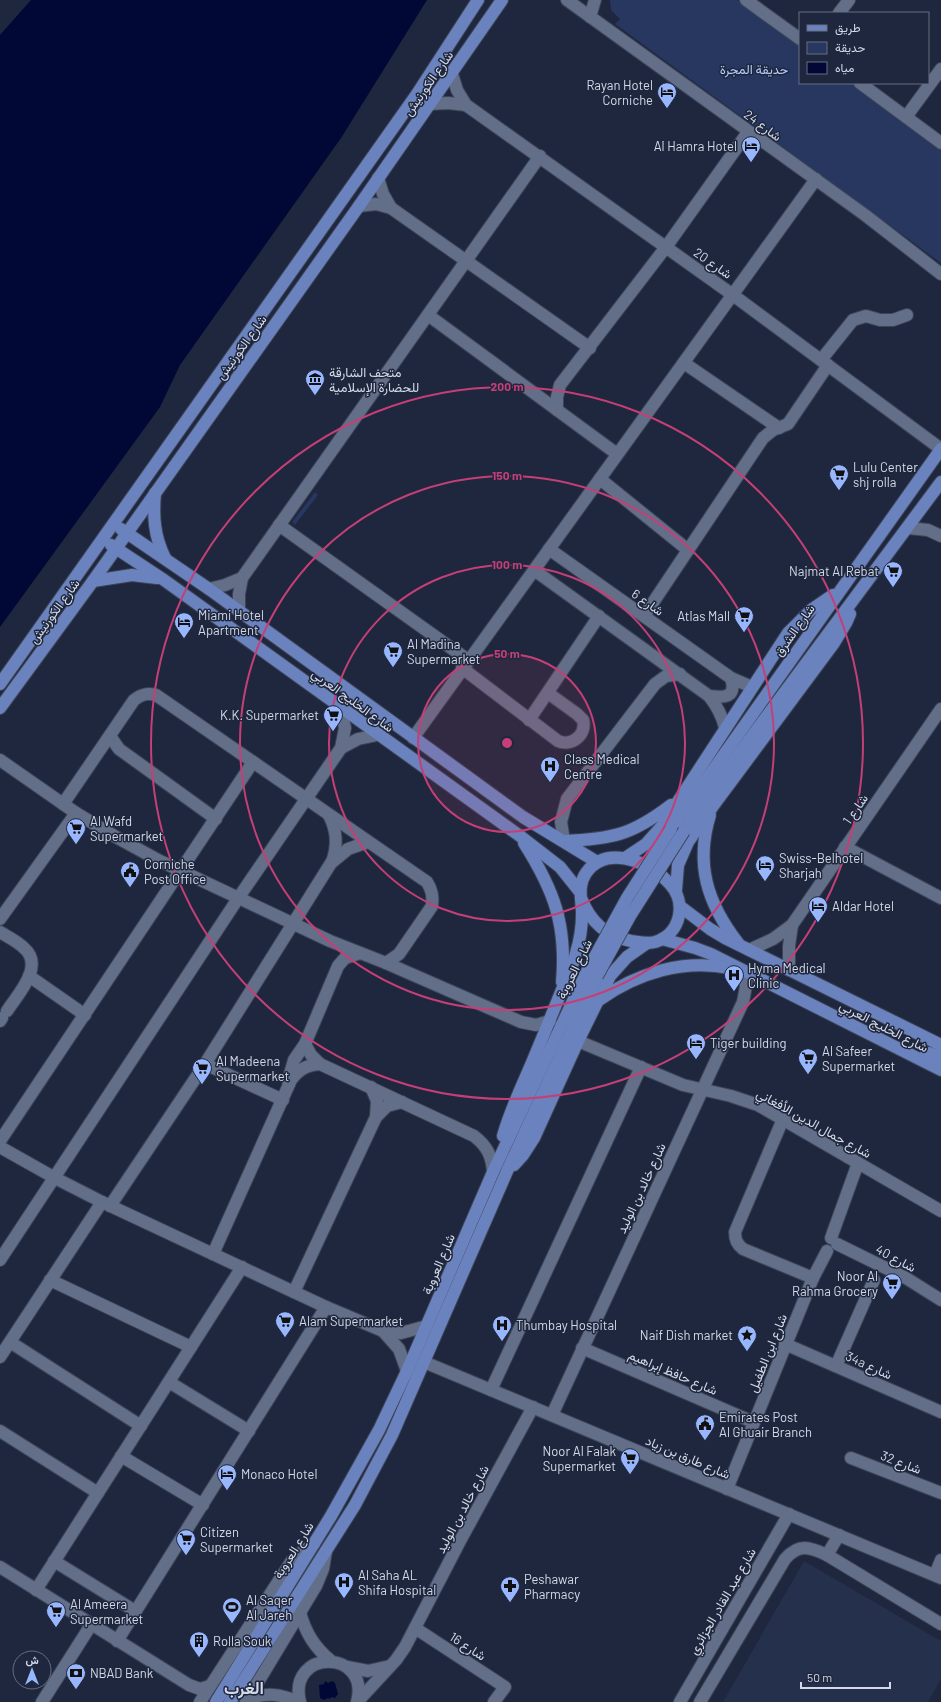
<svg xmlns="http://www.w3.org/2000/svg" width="941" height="1702" viewBox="0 0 941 1702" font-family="Barlow,Vazirmatn,sans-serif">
<rect width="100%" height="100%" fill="#1e273d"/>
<!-- built -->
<polygon fill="#25304c" points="804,1561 941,1641 941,1679 928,1702 723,1702"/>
<!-- green -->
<g fill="#273760">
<polygon points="610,0 738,0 800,45 800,83 852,83 941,148 941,263 615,24 620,19 611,10"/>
<polygon points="315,492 318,495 295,525 292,522"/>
</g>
<!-- water -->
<g fill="#020835">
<polygon points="31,0 427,0 341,138 180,365 160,407 0,627 0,35"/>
<polygon points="325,1681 328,1683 332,1681 335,1683 338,1694 335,1698 331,1697 330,1699 328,1698 324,1700 320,1698 319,1685 324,1684"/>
</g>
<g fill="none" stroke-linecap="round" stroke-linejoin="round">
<defs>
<g id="minor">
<polyline points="567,0 865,215 941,274"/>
<polyline points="746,0 800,39"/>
<polyline points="839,13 849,0"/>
<polyline points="590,17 595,0"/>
<polyline points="452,74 457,90 466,105 733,295 941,449"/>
<polyline points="860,83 941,143"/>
<polyline points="429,104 448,103 466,105"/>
<polyline points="906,117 941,69"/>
<polyline points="378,178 383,194 391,208"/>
<polyline points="359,206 376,204 391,208 590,348"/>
<polyline points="428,315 617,454"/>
<polyline points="821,360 853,320 866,316 880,320 893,320 907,315"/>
<polyline points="684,363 779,428"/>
<polyline points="557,410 557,397 560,385 666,247 748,132"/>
<polyline points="600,479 688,550"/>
<polyline points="279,525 468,660"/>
<polyline points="908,528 928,530 941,536"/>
<polyline points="549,549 731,678 752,687"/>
<path d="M534 570 709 696C717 706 722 715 725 728"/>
<polyline points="209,589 225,585 242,578"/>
<polyline points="239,611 239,594 242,578 540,156"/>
<polyline points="644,616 763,438 773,430 788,424 828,365"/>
<path d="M462 668 558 741C571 747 587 735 583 720L577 714 548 693"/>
<path d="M709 696C724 698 737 698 731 678"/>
<polyline points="529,720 599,616"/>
<polyline points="110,736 119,749 216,819"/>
<polyline points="413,738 816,179"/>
<polyline points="341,748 358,739 377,735"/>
<polyline points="0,760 76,813 116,837 158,860 330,941 386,963 521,1022 536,1025 550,1021"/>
<path d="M63 804 134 700C142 694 147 693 156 695L427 882C432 890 433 896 432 906L399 954 386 963"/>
<path d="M329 815C337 831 338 845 332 862"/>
<polyline points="564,841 561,822 567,799 655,684 666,676 680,674"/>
<polyline points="845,847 941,898"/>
<polyline points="0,919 76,813"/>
<path d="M0 932C8 937 17 941 24 948 45 966 18 994 7 1011"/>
<polyline points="749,950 773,939 792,925 941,709"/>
<polyline points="789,970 789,946 792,925"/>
<polyline points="29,976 85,1015"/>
<polyline points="0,1021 2,1018"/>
<polyline points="578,1041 683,1085 731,1096 758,1105 941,1211"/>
<path d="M305 1044 311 1055 320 1064 474 1136C487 1146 492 1156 493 1172"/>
<polyline points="205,1064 283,1100"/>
<polyline points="288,1081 294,1060 305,1044 338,966 345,958 360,953"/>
<polyline points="376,1117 387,1106 402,1102"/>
<path d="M783 1119 735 1232C735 1240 737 1244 743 1249L813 1278"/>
<polyline points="0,1141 253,762"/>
<polyline points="0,1147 55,1178 102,1202 326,1307 383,1331 401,1333 427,1326"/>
<polyline points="110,1206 205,1064 331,863 348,849 368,842"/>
<polyline points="831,1238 858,1163"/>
<polyline points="837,1244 906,1278 941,1300"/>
<path d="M213 1254 291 1080C299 1069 307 1065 320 1064"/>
<polyline points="0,1260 239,897 341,748 345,728 341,709"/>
<polyline points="50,1280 191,1347"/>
<polyline points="294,1292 376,1117 377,1101 371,1087"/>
<polyline points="383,1331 399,1349 407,1371"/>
<polyline points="10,1342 141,1426"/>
<polyline points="785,1344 941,1412"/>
<polyline points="582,1348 753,1422"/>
<polyline points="0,1357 102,1202"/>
<polyline points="424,1362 941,1578"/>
<polyline points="836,1366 874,1280"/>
<polyline points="169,1382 249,1431"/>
<polyline points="491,1390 641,1067"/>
<polyline points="552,1415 743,1002 746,986 744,971"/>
<polyline points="0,1431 98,1493"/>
<polyline points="121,1456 203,1505"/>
<polyline points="851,1458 941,1493"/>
<polyline points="727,1489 813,1278 827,1251"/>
<polyline points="827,1555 839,1535"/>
<polyline points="54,1561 135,1611"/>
<polyline points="0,1567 189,1685 200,1689 210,1686"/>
<polyline points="935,1575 941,1560"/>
<polyline points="36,1590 242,1267"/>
<path d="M300 1613C306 1633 314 1647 331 1661"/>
<polyline points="415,1628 505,1687 494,1702"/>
<polyline points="117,1641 326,1307"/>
<polyline points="347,1667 368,1671 390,1666"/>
<path d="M248 1699C266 1692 281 1694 299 1702"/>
<polyline points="358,1701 396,1660 405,1647 460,1541 533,1407"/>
<polyline points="42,1702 91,1625"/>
<polyline points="200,1702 291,1562 302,1552 314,1544"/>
<polyline points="246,1702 316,1586 323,1569 326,1551"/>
<path d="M300 1702C287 1648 371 1649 357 1702"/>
<polyline points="680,1702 789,1514"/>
<path d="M700 1702 785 1559C799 1543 810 1547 827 1555L941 1624"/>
</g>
<g id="major">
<path d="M155 493C153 516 154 536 165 558"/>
<polyline points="121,529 209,589 523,817 597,862"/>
<polyline points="111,545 164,580 520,836 560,867 580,892"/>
<polyline points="93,581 132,575 157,578"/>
<polyline points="0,684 417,94 478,0"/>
<polyline points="0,708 93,581 359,206 502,0"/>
<path d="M710 815C695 864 707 903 738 943"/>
<polyline points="671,829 941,449"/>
<polyline points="684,831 720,779 941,482"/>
<path d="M564 841C612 839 632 835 671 805"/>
<path d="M524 843C554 890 567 925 562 982"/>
<polyline points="625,858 646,844 662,826 788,633 811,610 833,595"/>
<polyline points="676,890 678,865 688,842 713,806 834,643 846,623 850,614"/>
<polyline points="681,907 710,929 725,938 941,1045"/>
<polyline points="662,939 695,948 711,954 941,1070"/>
<path d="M599 1000C637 973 683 959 730 968"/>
<polyline points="924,1061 924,1057 929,1053 941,1057"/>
<path d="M503 1136C510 1111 521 1088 531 1065 541 1041 551 1017 561 992 566 979 573 967 576 953 580 940 582 927 582 914 582 900 577 886 586 873 598 856 616 855 635 861 648 865 661 874 670 884 687 903 681 934 655 942 647 944 639 942 631 941 605 936 590 921 581 898"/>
<polyline points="514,1165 523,1155 534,1138 578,1041 610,976 627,957 647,943"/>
<polyline points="216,1702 331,1516 379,1430 407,1371 493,1172 586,973"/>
<polyline points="230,1702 355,1505 392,1435 508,1169 597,976"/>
</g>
</defs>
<!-- minor casing -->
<use href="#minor" stroke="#3d4456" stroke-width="14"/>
<!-- major casing -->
<use href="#major" stroke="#3d4456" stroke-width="14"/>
<!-- minor -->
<use href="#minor" stroke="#636e88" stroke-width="12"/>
<!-- major -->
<use href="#major" stroke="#6a82be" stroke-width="12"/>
<defs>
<g id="major-bridge">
<polyline points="586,973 627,898 671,829"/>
<polyline points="597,976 630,916 684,831"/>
</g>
</defs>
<!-- major-bridge casing -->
<use href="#major-bridge" stroke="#3d4456" stroke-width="14" stroke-linecap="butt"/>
<!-- major-bridge -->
<use href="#major-bridge" stroke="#6a82be" stroke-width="12"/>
</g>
<!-- distance rings -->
<circle cx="507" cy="743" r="89" fill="#c53f77" fill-opacity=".12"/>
<g fill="none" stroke="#c53f77" stroke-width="2">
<circle cx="507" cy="743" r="89"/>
<circle cx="507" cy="743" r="178"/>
<circle cx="507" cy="743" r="267"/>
<circle cx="507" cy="743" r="356"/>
</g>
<!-- icons -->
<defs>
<symbol id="hotel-pin" viewBox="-11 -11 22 30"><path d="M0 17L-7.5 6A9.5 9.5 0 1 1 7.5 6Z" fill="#98b6fd" stroke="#1e273d"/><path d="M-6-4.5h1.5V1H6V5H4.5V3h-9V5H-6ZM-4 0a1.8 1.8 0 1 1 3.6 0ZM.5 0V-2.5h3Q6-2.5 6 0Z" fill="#111"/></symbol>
<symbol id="museum-pin" viewBox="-11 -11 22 30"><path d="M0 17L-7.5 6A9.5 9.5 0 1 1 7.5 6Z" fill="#98b6fd" stroke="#1e273d"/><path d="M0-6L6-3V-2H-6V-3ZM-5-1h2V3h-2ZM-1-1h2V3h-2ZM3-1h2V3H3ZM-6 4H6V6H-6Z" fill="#111"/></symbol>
<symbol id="supermarket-pin" viewBox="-11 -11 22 30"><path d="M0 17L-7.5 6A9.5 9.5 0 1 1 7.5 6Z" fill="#98b6fd" stroke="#1e273d"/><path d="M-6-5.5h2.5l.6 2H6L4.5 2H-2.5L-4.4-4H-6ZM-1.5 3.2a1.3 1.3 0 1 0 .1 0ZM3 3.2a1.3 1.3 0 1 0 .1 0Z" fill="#111"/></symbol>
<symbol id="hospital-pin" viewBox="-11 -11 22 30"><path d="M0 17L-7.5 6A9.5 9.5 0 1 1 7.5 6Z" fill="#98b6fd" stroke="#1e273d"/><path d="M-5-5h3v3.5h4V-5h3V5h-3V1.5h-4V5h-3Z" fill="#111"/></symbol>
<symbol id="civic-pin" viewBox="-11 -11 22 30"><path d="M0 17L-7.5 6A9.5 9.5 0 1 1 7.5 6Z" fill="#98b6fd" stroke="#1e273d"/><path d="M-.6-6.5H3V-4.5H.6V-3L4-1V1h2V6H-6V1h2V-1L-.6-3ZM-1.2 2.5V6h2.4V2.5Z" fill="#111"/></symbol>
<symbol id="sight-pin" viewBox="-11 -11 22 30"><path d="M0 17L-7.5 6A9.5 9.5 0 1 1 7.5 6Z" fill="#98b6fd" stroke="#1e273d"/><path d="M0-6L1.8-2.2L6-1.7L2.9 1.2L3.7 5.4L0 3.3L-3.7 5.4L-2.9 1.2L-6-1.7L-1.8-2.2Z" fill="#111"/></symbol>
<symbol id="pharmacy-pin" viewBox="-11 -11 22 30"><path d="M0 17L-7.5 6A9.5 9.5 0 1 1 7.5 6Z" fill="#98b6fd" stroke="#1e273d"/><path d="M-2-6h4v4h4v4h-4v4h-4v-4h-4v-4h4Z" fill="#111"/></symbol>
<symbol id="stadium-pin" viewBox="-11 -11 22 30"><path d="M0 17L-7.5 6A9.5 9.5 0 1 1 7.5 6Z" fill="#98b6fd" stroke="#1e273d"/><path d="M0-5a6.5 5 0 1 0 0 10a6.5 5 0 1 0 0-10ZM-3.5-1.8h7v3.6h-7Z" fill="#111"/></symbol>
<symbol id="building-pin" viewBox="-11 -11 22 30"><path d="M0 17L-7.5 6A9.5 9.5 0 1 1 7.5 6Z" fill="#98b6fd" stroke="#1e273d"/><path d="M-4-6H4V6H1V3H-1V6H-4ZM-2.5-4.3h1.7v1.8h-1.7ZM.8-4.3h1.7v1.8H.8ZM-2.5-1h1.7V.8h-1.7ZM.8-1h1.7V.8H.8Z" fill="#111"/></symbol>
<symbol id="bank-pin" viewBox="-11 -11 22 30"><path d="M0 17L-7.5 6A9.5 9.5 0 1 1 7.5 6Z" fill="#98b6fd" stroke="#1e273d"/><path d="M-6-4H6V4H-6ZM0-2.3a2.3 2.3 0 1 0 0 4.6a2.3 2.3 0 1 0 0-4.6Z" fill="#111"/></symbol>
</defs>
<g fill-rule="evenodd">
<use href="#hotel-pin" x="656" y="81" width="22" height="30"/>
<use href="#hotel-pin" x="740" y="135" width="22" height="30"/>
<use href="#museum-pin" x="304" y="368" width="22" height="30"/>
<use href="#supermarket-pin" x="828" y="463" width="22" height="30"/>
<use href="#supermarket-pin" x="882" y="560" width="22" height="30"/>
<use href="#supermarket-pin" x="733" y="605" width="22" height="30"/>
<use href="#hotel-pin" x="173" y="611" width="22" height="30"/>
<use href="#supermarket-pin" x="382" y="640" width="22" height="30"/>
<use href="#supermarket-pin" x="322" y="704" width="22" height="30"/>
<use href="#hospital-pin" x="539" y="755" width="22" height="30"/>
<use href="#supermarket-pin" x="65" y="817" width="22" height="30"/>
<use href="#hotel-pin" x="754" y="854" width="22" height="30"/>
<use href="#civic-pin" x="119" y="860" width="22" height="30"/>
<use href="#hotel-pin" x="807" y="895" width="22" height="30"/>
<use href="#hospital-pin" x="723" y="964" width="22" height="30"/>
<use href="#hotel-pin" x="685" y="1032" width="22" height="30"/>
<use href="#supermarket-pin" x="797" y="1047" width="22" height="30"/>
<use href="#supermarket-pin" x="191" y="1057" width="22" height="30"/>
<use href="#supermarket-pin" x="881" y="1272" width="22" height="30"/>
<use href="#supermarket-pin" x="274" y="1310" width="22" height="30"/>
<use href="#hospital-pin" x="491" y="1314" width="22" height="30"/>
<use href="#sight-pin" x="736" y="1324" width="22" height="30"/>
<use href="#civic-pin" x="694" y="1413" width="22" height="30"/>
<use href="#supermarket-pin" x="619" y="1447" width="22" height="30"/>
<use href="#hotel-pin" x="216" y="1463" width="22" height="30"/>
<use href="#supermarket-pin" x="175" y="1528" width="22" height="30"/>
<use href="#hospital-pin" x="333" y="1571" width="22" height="30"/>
<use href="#pharmacy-pin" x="499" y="1575" width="22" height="30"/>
<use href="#stadium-pin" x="221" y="1596" width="22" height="30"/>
<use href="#supermarket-pin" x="45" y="1600" width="22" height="30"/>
<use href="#building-pin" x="188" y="1630" width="22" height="30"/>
<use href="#bank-pin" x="65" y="1662" width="22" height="30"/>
</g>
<g text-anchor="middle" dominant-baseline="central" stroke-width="3" stroke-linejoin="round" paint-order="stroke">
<!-- park labels -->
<g font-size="13" fill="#b4c9f8" stroke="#1e273d">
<text x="754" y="69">حديقة المجرة</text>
</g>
<!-- street labels -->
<g font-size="13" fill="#d3d9e8" stroke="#1e273d">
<text transform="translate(428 83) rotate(-55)">شارع الكورنيش</text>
<text transform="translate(763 125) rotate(36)">شارع 24</text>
<text transform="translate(713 263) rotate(35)">شارع 20</text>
<text transform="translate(241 347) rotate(-54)">شارع الكورنيش</text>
<text transform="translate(648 602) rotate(35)">شارع 6</text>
<text transform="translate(54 611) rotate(-54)">شارع الكورنيش</text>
<text transform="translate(794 630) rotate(-55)">شارع الشرق</text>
<text transform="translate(353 700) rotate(36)">شارع الخليج العربي</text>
<text transform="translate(855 809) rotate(-55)">شارع 1</text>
<text transform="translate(574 969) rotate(-64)">شارع العروبة</text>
<text transform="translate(884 1026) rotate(27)">شارع الخليج العربي</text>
<text transform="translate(814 1123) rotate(29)">شارع جمال الدين الأفغاني</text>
<text transform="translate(641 1188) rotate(-65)">شارع خالد بن الوليد</text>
<text transform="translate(896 1258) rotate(28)">شارع 40</text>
<text transform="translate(438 1264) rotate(-67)">شارع العروبة</text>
<text transform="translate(767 1353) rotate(-68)">شارع ابن الطفيل</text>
<text transform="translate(869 1365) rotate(24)">34a شارع</text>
<text transform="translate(673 1372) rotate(23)">شارع حافظ إبراهيم</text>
<text transform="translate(688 1457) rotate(23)">شارع طارق بن زياد</text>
<text transform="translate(901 1462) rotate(21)">شارع 32</text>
<text transform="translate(462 1509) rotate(-62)">شارع خالد بن الوليد</text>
<text transform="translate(293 1550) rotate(-58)">شارع العروبة</text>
<text transform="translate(722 1601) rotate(-60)">شارع عبد القادر الجزائري</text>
<text transform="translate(468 1646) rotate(33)">شارع 16</text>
</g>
<!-- poi labels -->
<g font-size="13" fill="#d3d9e8" stroke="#1e273d" text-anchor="start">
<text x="653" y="85" text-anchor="end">Rayan Hotel<tspan x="653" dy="15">Corniche</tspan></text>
<text x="737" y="146" text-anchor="end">Al Hamra Hotel</text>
<text x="329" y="372">متحف الشارقة<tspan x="329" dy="15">للحضارة الإسلامية</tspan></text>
<text x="853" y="467">Lulu Center<tspan x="853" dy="15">shj rolla</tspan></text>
<text x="879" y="571" text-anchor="end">Najmat Al Rebat</text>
<text x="198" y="615">Miami Hotel<tspan x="198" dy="15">Apartment</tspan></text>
<text x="730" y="616" text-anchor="end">Atlas Mall</text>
<text x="407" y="644">Al Madina<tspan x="407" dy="15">Supermarket</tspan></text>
<text x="319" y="715" text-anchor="end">K.K. Supermarket</text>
<text x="564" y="759">Class Medical<tspan x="564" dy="15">Centre</tspan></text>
<text x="90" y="821">Al Wafd<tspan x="90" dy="15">Supermarket</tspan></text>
<text x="779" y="858">Swiss-Belhotel<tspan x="779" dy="15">Sharjah</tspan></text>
<text x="144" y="864">Corniche<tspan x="144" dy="15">Post Office</tspan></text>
<text x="832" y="906">Aldar Hotel</text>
<text x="748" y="968">Hyma Medical<tspan x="748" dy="15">Clinic</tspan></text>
<text x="710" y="1043">Tiger building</text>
<text x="822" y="1051">Al Safeer<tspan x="822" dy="15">Supermarket</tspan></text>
<text x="216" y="1061">Al Madeena<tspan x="216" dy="15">Supermarket</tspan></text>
<text x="878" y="1276" text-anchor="end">Noor Al<tspan x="878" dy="15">Rahma Grocery</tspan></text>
<text x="299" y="1321">Alam Supermarket</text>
<text x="516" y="1325">Thumbay Hospital</text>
<text x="733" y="1335" text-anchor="end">Naif Dish market</text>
<text x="719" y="1417">Emirates Post<tspan x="719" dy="15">Al Ghuair Branch</tspan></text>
<text x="616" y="1451" text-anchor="end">Noor Al Falak<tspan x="616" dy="15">Supermarket</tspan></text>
<text x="241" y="1474">Monaco Hotel</text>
<text x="200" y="1532">Citizen<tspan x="200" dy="15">Supermarket</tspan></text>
<text x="358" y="1575">Al Saha AL<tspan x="358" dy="15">Shifa Hospital</tspan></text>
<text x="524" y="1579">Peshawar<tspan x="524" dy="15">Pharmacy</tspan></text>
<text x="246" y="1600">Al Saqer<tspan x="246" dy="15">Al Jareh</tspan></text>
<text x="70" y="1604">Al Ameera<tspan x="70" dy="15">Supermarket</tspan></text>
<text x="213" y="1641">Rolla Souk</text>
<text x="90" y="1673">NBAD Bank</text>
</g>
<!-- district labels -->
<g font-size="17" font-weight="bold" fill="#d3d9e8" stroke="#1e273d">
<text x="244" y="1687">الغرب</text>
</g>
</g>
<circle cx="507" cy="743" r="6" fill="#c53f77" stroke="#1e273d" stroke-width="2"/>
<g font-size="12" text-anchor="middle" font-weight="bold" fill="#c53f77" stroke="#1e273d" stroke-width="3" stroke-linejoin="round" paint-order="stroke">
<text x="507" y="391">200 m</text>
<text x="507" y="480">150 m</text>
<text x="507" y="569">100 m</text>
<text x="507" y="658">50 m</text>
</g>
<!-- legend -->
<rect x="799" y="12" width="130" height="72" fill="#1e273d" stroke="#666e81"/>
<rect x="807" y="25" width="20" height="6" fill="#6a82be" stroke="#666e81"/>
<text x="835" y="32" font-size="12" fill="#d3d9e8">طريق</text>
<rect x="807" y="42" width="20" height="12" fill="#273760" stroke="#666e81"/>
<text x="835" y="52" font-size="12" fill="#d3d9e8">حديقة</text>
<rect x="807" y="62" width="20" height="12" fill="#020835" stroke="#666e81"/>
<text x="835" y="72" font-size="12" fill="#d3d9e8">مياه</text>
<!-- north arrow -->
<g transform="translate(32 1670)"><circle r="19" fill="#1e273d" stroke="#666e81"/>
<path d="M0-3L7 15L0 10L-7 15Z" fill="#98b6fd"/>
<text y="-6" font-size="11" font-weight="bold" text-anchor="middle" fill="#d3d9e8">ش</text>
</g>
<!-- scale -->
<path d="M801 1682v6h89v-6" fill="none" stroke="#d3d9e8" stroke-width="2"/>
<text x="807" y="1682" font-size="12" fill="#d3d9e8" stroke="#1e273d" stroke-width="3" paint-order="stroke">50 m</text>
</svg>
